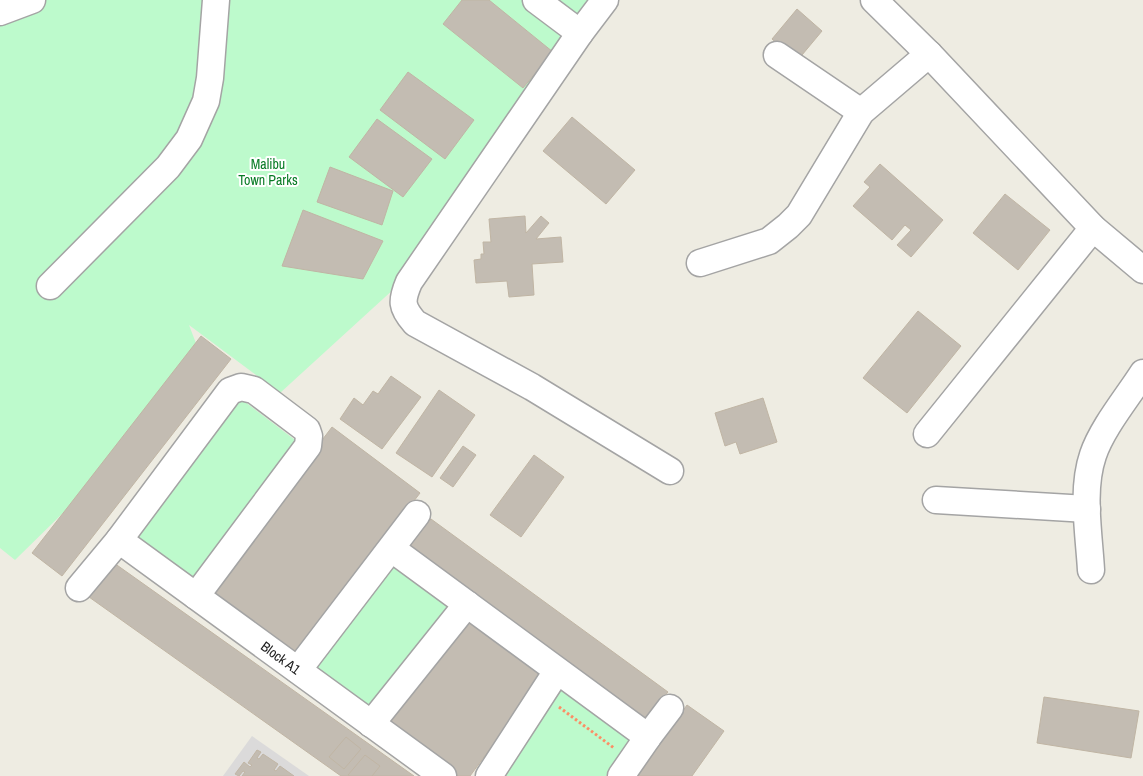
<svg xmlns="http://www.w3.org/2000/svg" width="1143" height="776" viewBox="0 0 1143 776" font-family="'Archivo Narrow',sans-serif">
<rect width="100%" height="100%" fill="#eeece2"/>
<!-- residential -->
<polygon fill="#dbdada" points="252,736 309,776 223,776"/>
<!-- park -->
<g fill="#bdfacc">
<polygon points="0,0 606,0 407,277 280,393 189,325 207,372 15,560 0,548"/>
<polygon points="240,398 299,443 188,587 127,544"/>
<polygon points="392,563 452,607 370,718 310,675"/>
<polygon points="561,685 634,737 606,776 497,776"/>
</g>
<!-- building -->
<g fill="#c3bcb2" stroke="#c0b5a4">
<polygon points="462,0 489,0 553,52 523,88 443,24"/>
<polygon points="797,9 822,31 797,61 772,39"/>
<polygon points="408,72 474,120 445,159 380,110"/>
<polygon points="572,117 635,170 606,204 543,151"/>
<polygon points="377,119 432,159 403,197 349,157"/>
<polygon points="880,164 943,220 911,257 897,245 911,230 905,225 892,240 853,206 870,187 864,182"/>
<polygon points="330,167 393,191 382,225 317,202"/>
<polygon points="1005,194 1050,230 1018,270 973,233"/>
<polygon points="303,210 383,241 363,279 282,266"/>
<polygon points="525,216 526,233 541,216 549,223 536,239 561,237 563,262 532,264 534,295 509,297 507,281 476,283 474,260 481,259 481,254 484,254 483,242 491,242 489,219"/>
<polygon points="918,311 961,346 907,413 863,378"/>
<polygon points="201,336 231,359 62,576 32,553"/>
<polygon points="391,376 421,397 382,449 340,419 354,398 363,405 373,391 378,394"/>
<polygon points="439,390 475,415 432,477 396,453"/>
<polygon points="763,398 777,442 740,454 736,442 725,446 715,413"/>
<polygon points="332,427 420,493 297,655 208,591"/>
<polygon points="463,446 476,455 453,487 440,478"/>
<polygon points="534,455 564,477 521,537 490,515"/>
<polygon points="431,519 668,692 645,719 407,548"/>
<polygon points="114,563 414,776 341,776 89,597"/>
<polygon points="468,614 547,671 470,776 455,776 386,726"/>
<polygon points="1044,697 1139,711 1131,758 1037,743"/>
<polygon points="687,705 724,731 692,776 638,776"/>
<polygon points="346,737 361,749 344,769 329,757"/>
<polygon points="257,750 261,752 257,758 259,759 263,754 278,764 274,770 276,771 280,766 294,776 242,776 245,772 243,771 239,776 235,774 244,762 250,767 252,765 248,763"/>
<polygon points="365,755 380,766 372,776 350,776 348,775"/>
</g>
<g fill="none" stroke-linecap="round" stroke-linejoin="round">
<defs>
<g id="minor">
<polyline points="536,0 580,33"/>
<path d="M605 0 580 33 409 282C401 301 401 307 415 323L532 387 670 471"/>
<polyline points="874,0 929,54 1093,228 1143,270"/>
<polyline points="0,12 32,0"/>
<polyline points="777,55 861,112"/>
<polyline points="700,263 769,241 788,226 799,215 861,112 929,54"/>
<polyline points="50,286 168,167 189,139 206,101 210,78 216,0"/>
<polyline points="927,434 1093,228"/>
<polyline points="936,500 1087,509"/>
<path id="s1" d="M119 540 443 776"/>
<polyline points="392,549 648,737"/>
<path d="M1091 570C1089 534 1081 490 1093 455 1102 428 1127 398 1143 373"/>
<polyline points="79,588 119,540 230,391 241,387 254,390 307,430 309,436 308,446 196,596"/>
<polyline points="298,670 417,514"/>
<polyline points="371,724 467,604"/>
<polyline points="489,776 557,671"/>
<polyline points="621,776 648,737 670,708"/>
</g>
</defs>
<!-- minor casing -->
<use href="#minor" stroke="#a4a4a4" stroke-width="29"/>
<!-- path -->
<polyline stroke="#fc8d65" stroke-width="3" stroke-dasharray="2.5 2.5" stroke-linecap="butt" points="559,707 614,748"/>
<!-- minor -->
<use href="#minor" stroke="#fff" stroke-width="26"/>
</g>
<g text-anchor="middle" dominant-baseline="central" stroke-width="4" stroke-linejoin="round" paint-order="stroke">
<!-- park labels -->
<g font-size="14" fill="#097c26" stroke="#fff">
<text x="268" y="164">Malibu<tspan x="268" dy="16">Town Parks</tspan></text>
</g>
<!-- street labels -->
<g font-size="14" fill="#1d1d1d" stroke="#fff">
<text stroke="none"><textPath href="#s1" startOffset="200">Block A1</textPath></text>
</g>
</g>
</svg>
